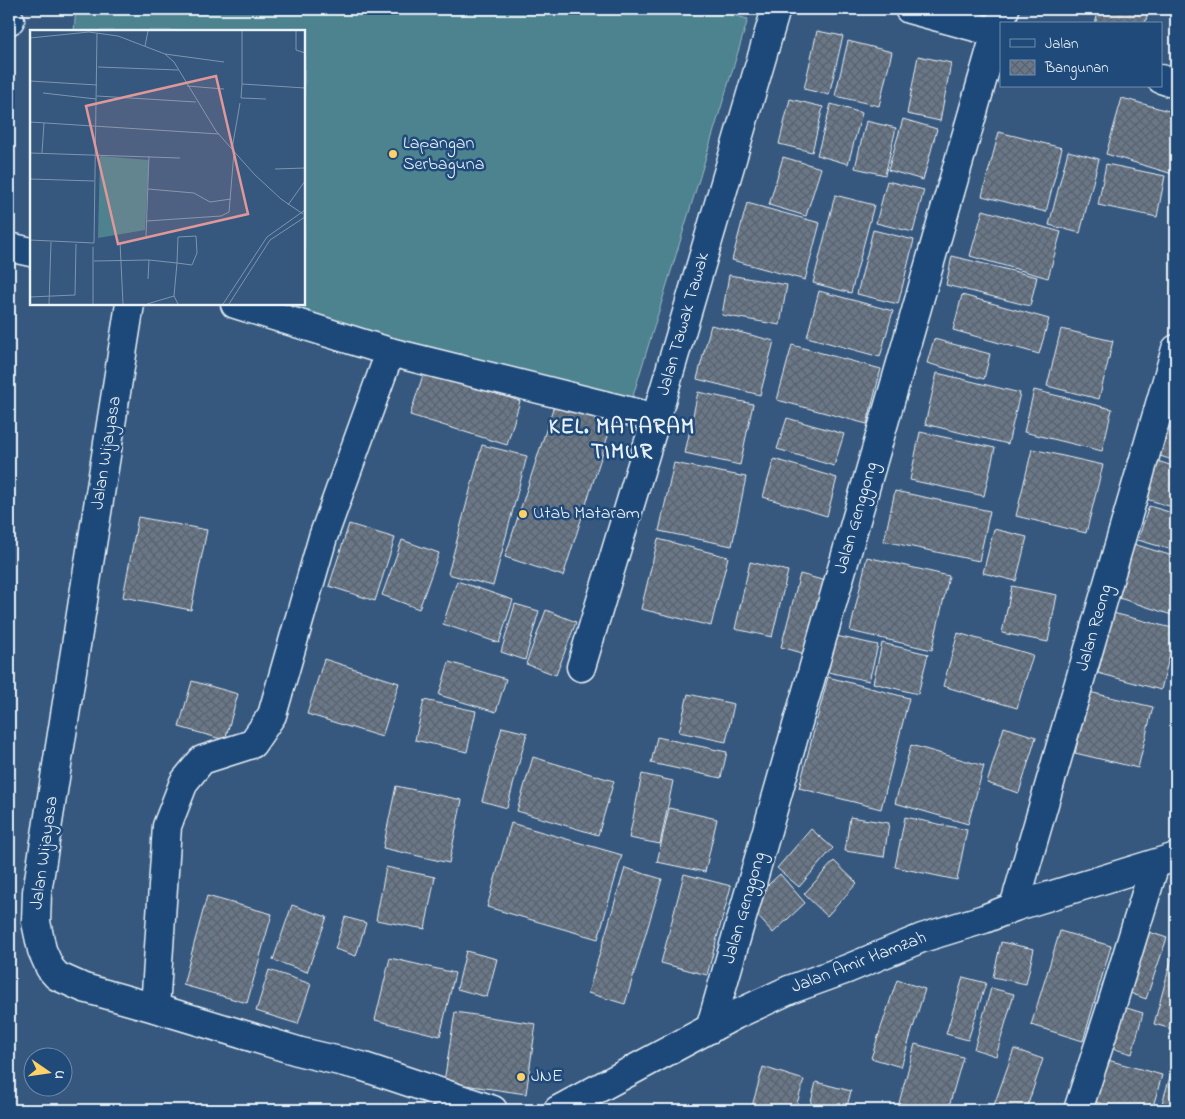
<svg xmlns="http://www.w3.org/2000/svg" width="1185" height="1119" viewBox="0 0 1185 1119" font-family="'Indie Flower',sans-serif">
<defs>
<pattern id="building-cross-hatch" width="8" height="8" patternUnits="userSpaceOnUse" patternTransform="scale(1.25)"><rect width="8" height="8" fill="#6a7788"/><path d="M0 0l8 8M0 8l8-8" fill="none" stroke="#5a626c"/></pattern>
</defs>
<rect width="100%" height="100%" fill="#36587e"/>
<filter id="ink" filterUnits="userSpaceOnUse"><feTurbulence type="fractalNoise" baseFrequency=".02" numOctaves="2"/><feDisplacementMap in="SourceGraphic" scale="10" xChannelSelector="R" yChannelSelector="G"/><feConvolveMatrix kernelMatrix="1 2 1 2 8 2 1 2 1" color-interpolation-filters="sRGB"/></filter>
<g filter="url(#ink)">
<!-- garden -->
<polygon fill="#4e828f" stroke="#9bbac4" points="76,9 708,9 748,19 629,409 270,304 304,304 304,31 74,31"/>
<!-- building -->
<g fill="url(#building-cross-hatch)" stroke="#e8f1f8">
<polygon points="1099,9 1138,9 1148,12 1145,24 1095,24"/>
<polygon points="817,31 843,36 829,95 804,89"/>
<polygon points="848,41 892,52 879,106 835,96"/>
<polygon points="918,56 951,63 940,121 907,114"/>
<polygon points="1122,98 1176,113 1176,175 1106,154"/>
<polygon points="790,99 823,107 812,152 779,144"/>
<polygon points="831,104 862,113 848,164 817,155"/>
<polygon points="903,119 937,129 923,180 888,170"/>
<polygon points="866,121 896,128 885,175 855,168"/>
<polygon points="999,132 1062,148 1046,212 982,196"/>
<polygon points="1068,151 1099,159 1080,233 1049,225"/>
<polygon points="783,157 821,168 806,216 769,205"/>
<polygon points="1106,164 1165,176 1157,217 1098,205"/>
<polygon points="887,181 924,190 913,232 876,223"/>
<polygon points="835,195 874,205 851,293 813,283"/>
<polygon points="747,203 820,223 805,280 732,260"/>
<polygon points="983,210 1061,232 1048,278 970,256"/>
<polygon points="873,230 914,240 898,304 857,294"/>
<polygon points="952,256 1037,277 1030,306 946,285"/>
<polygon points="729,275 787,285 780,325 722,315"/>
<polygon points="819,291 893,311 880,357 807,337"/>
<polygon points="962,295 1049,319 1039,354 953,330"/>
<polygon points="711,325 774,341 760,395 697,379"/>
<polygon points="1061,329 1113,341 1099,399 1047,386"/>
<polygon points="934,339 990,354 984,379 927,363"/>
<polygon points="792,345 881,369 867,424 777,400"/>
<polygon points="424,372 520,401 507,445 410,415"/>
<polygon points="937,373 1020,393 1008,444 925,424"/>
<polygon points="1034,390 1112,409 1102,451 1024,432"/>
<polygon points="698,392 753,404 740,465 685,453"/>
<polygon points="557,396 615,414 563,576 505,557"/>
<polygon points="787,418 844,434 834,466 777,449"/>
<polygon points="1170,427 1176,429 1176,461 1160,456"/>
<polygon points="920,432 995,448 984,496 910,480"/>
<polygon points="482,445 527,456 493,586 448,574"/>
<polygon points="1032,449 1103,465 1086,533 1016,516"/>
<polygon points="774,459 837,478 827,516 763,497"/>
<polygon points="1151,459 1176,467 1176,493 1172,507 1140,497"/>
<polygon points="674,463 746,477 732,546 659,531"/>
<polygon points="895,491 990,511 979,561 884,541"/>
<polygon points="1149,506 1176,514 1176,551 1138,540"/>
<polygon points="138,517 207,530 191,610 123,597"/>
<polygon points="349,524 395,538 375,601 329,586"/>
<polygon points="994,529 1027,537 1016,581 983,573"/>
<polygon points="658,539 728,557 711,626 641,609"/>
<polygon points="402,540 439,553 419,609 382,595"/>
<polygon points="1130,543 1176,557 1176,613 1175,616 1113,596"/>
<polygon points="867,557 949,576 932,650 850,631"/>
<polygon points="750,562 788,571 772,637 735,629"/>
<polygon points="800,574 826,581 806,654 781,647"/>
<polygon points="457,581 513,600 499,643 443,624"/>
<polygon points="1012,586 1057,595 1048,642 1002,633"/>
<polygon points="515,604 539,611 525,660 501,652"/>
<polygon points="546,610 576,622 556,675 526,664"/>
<polygon points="1113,613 1176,629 1161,690 1098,673"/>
<polygon points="958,633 1033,655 1017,708 943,686"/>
<polygon points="836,636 878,645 869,681 828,672"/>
<polygon points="882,643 928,654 918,694 873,683"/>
<polygon points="324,659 399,683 382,737 307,714"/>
<polygon points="449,662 506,679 496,712 439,695"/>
<polygon points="828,677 909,698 881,809 799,788"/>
<polygon points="192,681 238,694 225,740 179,727"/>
<polygon points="1089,692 1153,707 1138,768 1075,753"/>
<polygon points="688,694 734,704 726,742 679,732"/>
<polygon points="424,700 476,711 467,752 415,740"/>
<polygon points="502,727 527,733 507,808 482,801"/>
<polygon points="1004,727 1036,737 1019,793 987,783"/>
<polygon points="657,737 727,752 721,778 651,763"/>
<polygon points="911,745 984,766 968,824 895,803"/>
<polygon points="533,757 614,781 598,835 517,811"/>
<polygon points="642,774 673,781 660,844 629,838"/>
<polygon points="396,786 462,800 449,863 383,848"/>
<polygon points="669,808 717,819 705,872 657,862"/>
<polygon points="850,817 889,823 884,857 845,851"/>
<polygon points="905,817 967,830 957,880 895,867"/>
<polygon points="511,823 622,855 598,939 487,907"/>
<polygon points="811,829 833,848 799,887 777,868"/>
<polygon points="834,861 857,883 827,916 804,894"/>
<polygon points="386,867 435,877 425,929 376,920"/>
<polygon points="625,868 662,879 625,1004 588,993"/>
<polygon points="684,874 731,886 707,975 661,963"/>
<polygon points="780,874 805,903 773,933 747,904"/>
<polygon points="207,896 272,914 247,1003 183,985"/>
<polygon points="292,905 327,917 307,972 273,960"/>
<polygon points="345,917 366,923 356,956 335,949"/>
<polygon points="1060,931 1111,946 1083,1041 1031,1025"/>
<polygon points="1146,931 1167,938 1146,999 1125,991"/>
<polygon points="1001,942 1034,949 1026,984 993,977"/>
<polygon points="1176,942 1176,1030 1154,1024"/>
<polygon points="466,951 497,959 487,997 457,989"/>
<polygon points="390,958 455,973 440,1036 375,1020"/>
<polygon points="269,970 311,984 298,1024 256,1011"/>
<polygon points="963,977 986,983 968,1040 946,1034"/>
<polygon points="897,980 925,989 901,1067 871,1058"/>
<polygon points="991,988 1014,994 996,1056 974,1049"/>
<polygon points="1120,1006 1143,1013 1132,1054 1108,1047"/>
<polygon points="455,1012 536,1024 526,1094 444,1082"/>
<polygon points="915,1044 963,1057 948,1110 926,1110 899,1103"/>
<polygon points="1014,1049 1043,1059 1026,1110 1010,1110 994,1105"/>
<polygon points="1176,1057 1176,1110 1160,1110"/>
<polygon points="1104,1059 1162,1075 1152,1110 1125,1110 1092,1101"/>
<polygon points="763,1067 804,1080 795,1110 751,1110"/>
<polygon points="816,1082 851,1091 846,1110 809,1110"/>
</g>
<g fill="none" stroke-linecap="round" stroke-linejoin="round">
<defs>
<g id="minor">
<polyline points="909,9 1001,34"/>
<polyline points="9,19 10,20"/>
<polyline points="1161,79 1176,84"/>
<polyline points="13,248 31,252"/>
<polyline points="130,304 37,892 36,922 42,950 50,968 57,976 84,988 155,1008 301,1052 361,1066 493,1110"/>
<polyline points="235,304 390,352 656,418"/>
<polyline points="581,667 656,418 776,9"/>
<polyline points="1014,907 1176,349"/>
<polyline points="155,1008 167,826 184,782 202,760 252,744 272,715 323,537 390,352"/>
<polyline points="710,1029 996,32 1005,9"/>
<polyline points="1078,1110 1110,1011 1155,864"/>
</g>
<polyline id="tertiary" points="558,1110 735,1015 789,990 847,969 922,938 984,919 1014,907 1176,857"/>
</defs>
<!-- minor casing -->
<use href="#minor" stroke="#e8f1f8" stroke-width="31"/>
<!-- tertiary casing -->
<use href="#tertiary" stroke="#e8f1f8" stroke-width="31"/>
<!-- minor -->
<use href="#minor" stroke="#1f4a7a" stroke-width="28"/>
<!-- tertiary -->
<use href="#tertiary" stroke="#1f4a7a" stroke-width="28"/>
</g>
</g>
<!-- markers -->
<g fill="#ffd166" stroke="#1f4a7a" stroke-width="2">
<circle cx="393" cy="154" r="5"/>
<circle cx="523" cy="514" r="5"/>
<circle cx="521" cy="1077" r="5"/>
</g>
<g text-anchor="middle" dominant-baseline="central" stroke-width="5" stroke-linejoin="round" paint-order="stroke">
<!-- poi labels -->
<g font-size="18" fill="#e8f1f8" stroke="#1f4a7a" text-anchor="start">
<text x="403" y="144">Lapangan<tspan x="403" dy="21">Serbaguna</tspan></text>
<text x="533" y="514">Utab Mataram</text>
<text x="531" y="1077">JNE</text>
</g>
<!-- street labels -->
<g font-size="18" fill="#e8f1f8" stroke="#1f4a7a">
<text transform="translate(684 324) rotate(-74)">Jalan Tawak Tawak</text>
<text transform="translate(107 453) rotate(-81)">Jalan Wijayasa</text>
<text transform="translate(857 518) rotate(-74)">Jalan Genggong</text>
<text transform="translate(1095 628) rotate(-74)">Jalan Reong</text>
<text transform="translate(45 853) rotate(-82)">Jalan Wijayasa</text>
<text transform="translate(745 908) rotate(-74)">Jalan Genggong</text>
<text transform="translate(859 963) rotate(-21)">Jalan Amir Hamzah</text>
</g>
<!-- district labels -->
<g font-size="22" font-weight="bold" letter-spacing="1" fill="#e8f1f8" stroke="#1f4a7a">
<text x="622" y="428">KEL. MATARAM<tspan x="622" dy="25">TIMUR</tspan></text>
</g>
</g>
<!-- overview -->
<g transform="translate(30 30)">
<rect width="275" height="275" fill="#36587e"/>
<path d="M70 126 119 130 115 200 68 208Z" fill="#4e828f"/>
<path fill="none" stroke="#7d95af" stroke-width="1" d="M212 1V54L275 58M266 1V20L275 23M0 8 59 2 88 6 135 24 144 32 186 101 224 144 251 169 273 184M115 16 118 1M135 24 194 32M68 37 148 40M0 51 67 55M212 54 211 68 236 69M157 56 194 59M13 63 66 69M67 66 166 72M0 92 189 104M202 119 210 73M0 123 150 128M12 123 14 93M245 139 275 138M0 149 64 151M118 159 164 163 180 172 201 169M258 175 275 151M117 191 191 186 199 182 204 122M116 206 119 126M0 210 64 213 67 3M90 212 93 274M63 217V274M64 231 119 230 147 233 162 235 167 223 166 206 148 207 147 233 144 266 148 274M118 249 119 230M0 267 45 265 46 214M19 274 21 212M117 274 144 266M193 274 237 207 275 180M199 274 240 210 275 187"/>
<path fill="#e0979a" fill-opacity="0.15" stroke="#e0979a" stroke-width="2.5" d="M186 46 218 184 88 214 56 76Z"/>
<rect width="275" height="275" fill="none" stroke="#e8f1f8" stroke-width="2.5"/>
</g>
<!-- margin -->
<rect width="1185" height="1119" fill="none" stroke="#1f4a7a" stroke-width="30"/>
<rect x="15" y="15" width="1155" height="1089" fill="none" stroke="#e8f1f8" stroke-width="2" filter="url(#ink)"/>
<!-- legend -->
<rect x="1000" y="22" width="162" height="65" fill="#1f4a7a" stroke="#6f8dac"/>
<rect x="1010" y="39" width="25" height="8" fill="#1f4a7a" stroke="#6f8dac"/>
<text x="1045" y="48" font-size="15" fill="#e8f1f8">Jalan</text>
<rect x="1010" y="60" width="25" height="15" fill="url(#building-cross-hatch)" stroke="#6f8dac"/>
<text x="1045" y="72" font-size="15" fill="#e8f1f8">Bangunan</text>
<!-- north arrow -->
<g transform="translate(48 1072) rotate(103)"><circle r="24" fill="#1f4a7a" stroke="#6f8dac"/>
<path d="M0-4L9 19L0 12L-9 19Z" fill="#ffd166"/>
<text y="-8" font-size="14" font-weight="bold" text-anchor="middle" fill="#e8f1f8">U</text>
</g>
</svg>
